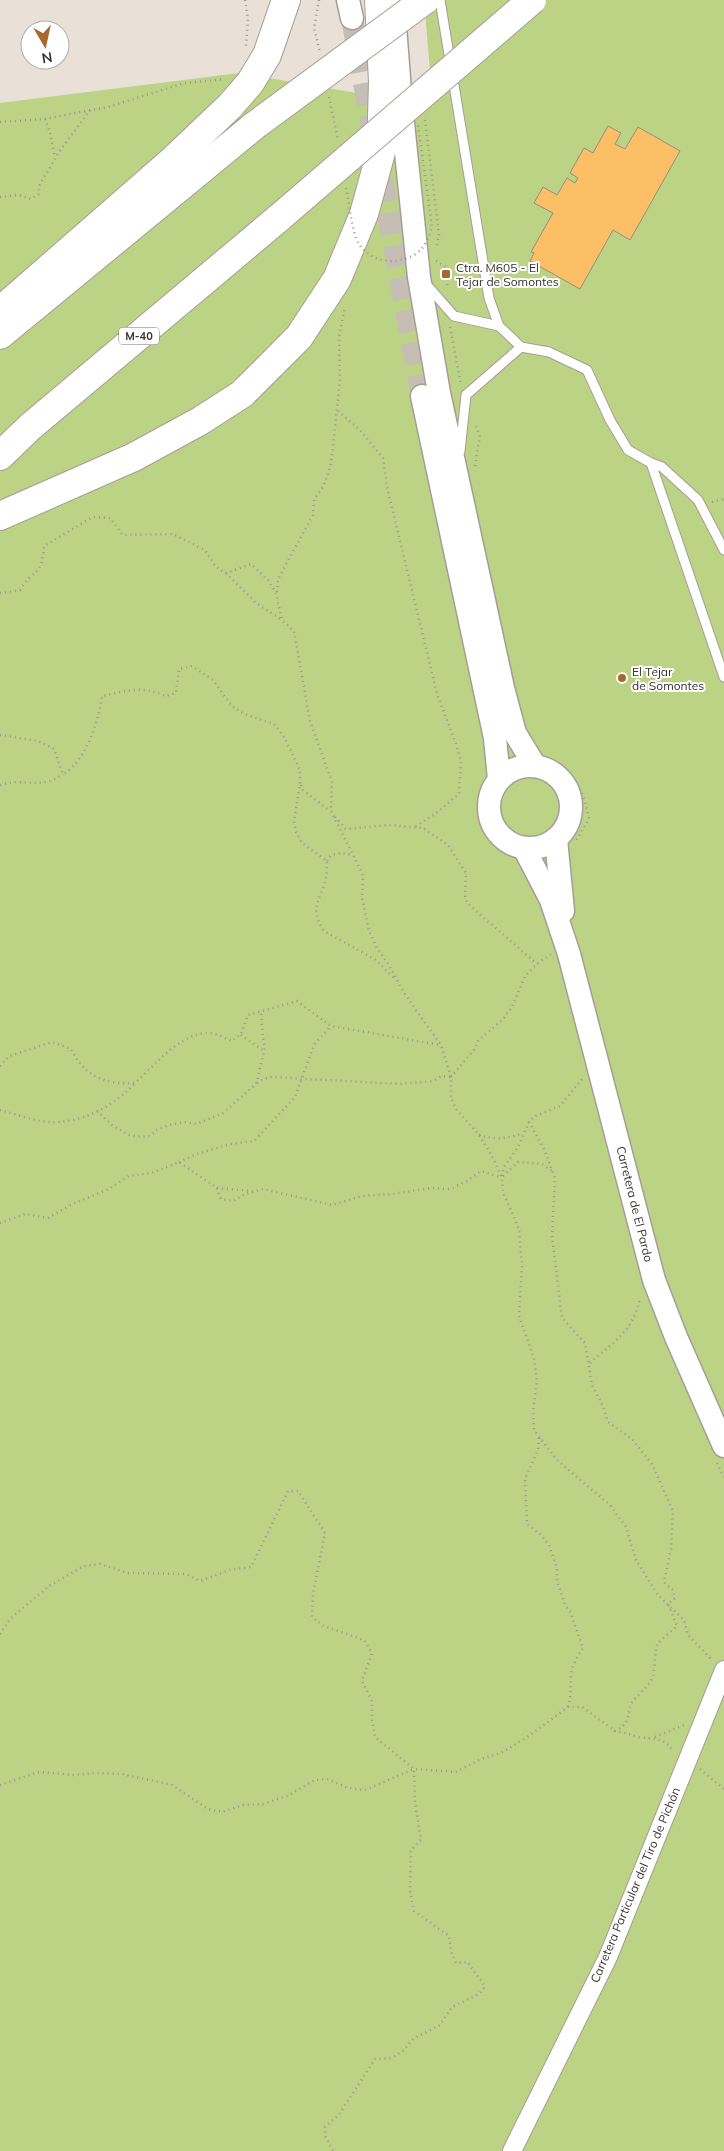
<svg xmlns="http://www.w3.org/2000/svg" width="724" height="2151" viewBox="0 0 724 2151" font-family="Mulish,sans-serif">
<rect width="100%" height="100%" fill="#e9e1d7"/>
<!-- green -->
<polygon fill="#bcd285" points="424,0 724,0 724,2151 0,2151 0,103 239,73 433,106"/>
<!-- building -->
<polygon fill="#fcbf65" stroke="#958e84" points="608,126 621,133 615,144 625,149 638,127 680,151 630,240 613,230 580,289 530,261 534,253 531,252 553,213 534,203 543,187 557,195 567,178 575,183 578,178 570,173 584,148 593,153"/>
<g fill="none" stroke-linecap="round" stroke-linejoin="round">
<!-- tertiary-tunnel -->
<polyline stroke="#c5beb5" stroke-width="22" stroke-dasharray="22 11" stroke-linecap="butt" points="352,18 422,396"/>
<defs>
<g id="service">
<polyline points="440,0 489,298 499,326 521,347 549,352 587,370 610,420 628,450 651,463 662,467 698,500 724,550"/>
<polyline points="425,283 454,316 499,326"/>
<polyline points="460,451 466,395 521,347"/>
<polyline points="651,463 724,677"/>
</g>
<polyline id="minor" points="512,2151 608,1957 724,1670"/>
<g id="tertiary">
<polyline points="348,0 352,18"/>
<polyline points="393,0 401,104 419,277 439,393 503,688 515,733 535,766"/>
<polyline points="422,396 495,738 499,779"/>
<circle cx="530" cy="807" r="41"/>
<polyline points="556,839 563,911"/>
<polyline points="524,848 551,900 569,954 654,1280 676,1337 724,1446"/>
</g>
<g id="motorway">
<polyline points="0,311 173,160 230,106 250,83 267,55 286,0"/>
<polyline points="0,335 254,126"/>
<polyline points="0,456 30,427 280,217"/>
<polyline points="0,516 134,457 200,421 242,394 299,337 337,279 364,214 381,152 383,82 379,0"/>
</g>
</defs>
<!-- service casing -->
<use href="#service" stroke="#a69e95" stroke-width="11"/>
<!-- minor casing -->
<use href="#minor" stroke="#a69e95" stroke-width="20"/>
<!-- tertiary casing -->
<use href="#tertiary" stroke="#a69e95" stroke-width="25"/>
<!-- motorway casing -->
<use href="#motorway" stroke="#a69e95" stroke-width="30"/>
<!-- path -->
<g stroke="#9c968e" stroke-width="2.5" stroke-dasharray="1 4" stroke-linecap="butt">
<polyline points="245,0 248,19 246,46"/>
<polyline points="319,0 314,28 320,52"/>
<polyline points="329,97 338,140"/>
<polyline points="45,119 50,132 55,157"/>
<polyline points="425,120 439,235 436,248"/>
<polyline points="0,122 44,119 108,107 184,83 225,79"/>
<polyline points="0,197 19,195 31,199 39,194 39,186 59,152 91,109"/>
<polyline points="436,261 448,268 447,289"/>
<polyline points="450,327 461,385"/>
<polyline points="338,411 360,430 383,458 387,487 437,694 455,741 461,761 459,794 435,814 415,827"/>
<polyline points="475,466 480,435 475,425"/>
<polyline points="712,502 724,499"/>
<polyline points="226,573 256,603 282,620"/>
<polyline points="277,592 278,579 313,515 314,500 324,485 331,464 340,380 339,337 345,307"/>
<path d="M0 593 20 590C33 568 42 578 44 546L93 517 110 518 123 535 173 534 205 550 216 567 226 573 251 564 269 581 276 594 282 620 294 631 310 721 332 782 331 811 363 875 362 898 369 931 377 948 389 965 404 993 441 1045 451 1077V1098L456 1109 479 1135 491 1154 502 1178 503 1192 519 1229 522 1266 519 1316 534 1358 537 1381 533 1411 534 1430 557 1460 610 1505 626 1527 636 1560 658 1595 684 1620 688 1635 712 1660"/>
<path d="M0 735 38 741 54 749 63 774C85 763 99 720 102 696 127 691 142 685 165 696L176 693 179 669 192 666 213 680 231 705 244 714 274 724 284 737 300 770V783L294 821 296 832 302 843 327 861C327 866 327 873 326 878 321 901 308 906 324 931L376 960 394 978"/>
<path d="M554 765C578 783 583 789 589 819L575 842"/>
<path d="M0 785C25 777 40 791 63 774"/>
<polyline points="301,785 303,790 330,811"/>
<polyline points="335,817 346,829 389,825 423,828 448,845 466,873 465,896 467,903 537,964"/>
<polyline points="327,861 331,855 341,853 353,855"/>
<polyline points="241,1035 264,1051"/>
<path d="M0 1066 9 1056 52 1042 71 1049C84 1076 105 1085 135 1083 154 1066 181 1032 209 1033 216 1033 225 1038 232 1041L241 1034 248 1015 297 1001 331 1026 440 1045"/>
<polyline points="451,1077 474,1050 478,1041 503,1019 512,1007 525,976 537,964 551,954"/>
<polyline points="257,1083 264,1079 271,1077 400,1084 433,1081 442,1076 451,1077"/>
<path d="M0 1110C16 1114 33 1121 49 1122 80 1124 115 1106 135 1083"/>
<polyline points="97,1111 112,1125 129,1135 141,1137 150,1136 156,1130 169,1125 184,1122 197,1124 223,1113 256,1084 265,1048 263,1038 261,1013"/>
<path d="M529 1122 545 1151 555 1178 552 1236 562 1318 585 1343 592 1385 601 1402 608 1422 632 1439 652 1464 673 1511 671 1549 664 1582 673 1590 675 1598 668 1604 677 1626C673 1630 659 1641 657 1645 655 1651 655 1667 653 1676 649 1687 641 1691 634 1700 623 1712 636 1720 615 1731 624 1732 630 1735 638 1737 653 1739 664 1737 673 1751"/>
<path d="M479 1135C496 1140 507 1139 523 1133"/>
<polyline points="179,1162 197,1154 230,1144 254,1141 295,1097 314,1045 331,1026"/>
<polyline points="502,1176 504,1167 518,1147 529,1122 535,1116 560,1106 582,1079"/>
<polyline points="503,1176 518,1162 542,1164 552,1171"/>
<polyline points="217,1188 252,1191"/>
<polyline points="0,1223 25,1214 48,1218 72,1204 109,1189 129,1176 152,1173 179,1162 217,1188 221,1199 233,1201 245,1194 263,1189 332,1205 362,1196 392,1194 431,1188 450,1189 467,1181 481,1171 500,1177"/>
<path d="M590 1363C614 1341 632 1333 640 1299"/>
<path d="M539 1438 538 1450 525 1479 527 1524 540 1534 549 1545 557 1568V1581L565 1605 570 1612 583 1648C578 1656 572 1665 571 1674 570 1686 572 1695 568 1707"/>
<polyline points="717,1463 724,1477"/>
<polyline points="0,1634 10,1619 49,1586 84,1566 100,1564 128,1573 186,1574 200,1581 230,1570 251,1567 288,1491 298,1491 325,1533 313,1594 312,1617 324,1626 364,1640 372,1653 362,1681 372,1701 372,1719 375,1737 414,1769 456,1772 481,1759 501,1753 529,1736 568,1707 582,1707 615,1731"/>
<polyline points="655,1737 684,1725"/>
<polyline points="700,1769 724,1789"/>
<path d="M0 1785 39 1772 74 1775 95 1773 122 1774 172 1785 208 1809 222 1812 243 1805 263 1804 287 1796 315 1780 327 1779 348 1788 365 1790 414 1769 415 1803 421 1840 411 1850 410 1891 414 1911 449 1936 451 1952 456 1963 468 1962C473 1972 480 1977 485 1987L479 1994 452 2007 440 2025 413 2039 403 2051 391 2058 375 2059 338 2116 325 2127V2136L333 2151"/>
</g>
<!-- service -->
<use href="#service" stroke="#fff" stroke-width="9"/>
<!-- minor -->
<use href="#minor" stroke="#fff" stroke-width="18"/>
<!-- tertiary -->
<use href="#tertiary" stroke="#fff" stroke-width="22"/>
<!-- motorway -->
<use href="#motorway" stroke="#fff" stroke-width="28"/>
<defs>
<g id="motorway-bridge">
<polyline points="254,126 425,0"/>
<polyline points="280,217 532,0"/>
</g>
</defs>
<!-- motorway-bridge casing -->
<use href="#motorway-bridge" stroke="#a69e95" stroke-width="30" stroke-linecap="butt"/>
<!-- path-bridge -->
<path stroke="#9c968e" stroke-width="2.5" stroke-dasharray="1 4" stroke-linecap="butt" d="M346 188C349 201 352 234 359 244 371 263 399 266 417 253 426 246 429 237 432 227L418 125"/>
<!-- motorway-bridge -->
<use href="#motorway-bridge" stroke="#fff" stroke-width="28"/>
</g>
<!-- markers -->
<g fill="#a7682f" stroke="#fff" stroke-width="2">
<rect x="441" y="269" width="10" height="10" rx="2.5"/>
<circle cx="622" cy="678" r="5"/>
</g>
<g text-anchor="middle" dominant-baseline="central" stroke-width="4" stroke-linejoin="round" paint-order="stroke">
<!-- shield labels -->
<rect fill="#fff" stroke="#72706d" stroke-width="1" x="119" y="327.5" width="40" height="17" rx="4"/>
<g font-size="11" font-weight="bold" fill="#36332f">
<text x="139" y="336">M-40</text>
</g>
<!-- poi labels -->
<g font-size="12" fill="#36332f" stroke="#fff" text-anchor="start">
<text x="456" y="267">Ctra. M605 - El<tspan x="456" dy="14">Tejar de Somontes</tspan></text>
<text x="632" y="671">El Tejar<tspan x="632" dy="14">de Somontes</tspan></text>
</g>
<!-- street labels -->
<g font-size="12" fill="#36332f" stroke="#fff">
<text transform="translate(635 1204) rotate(76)">Carretera de El Pardo</text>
<text transform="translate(635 1885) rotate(-67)">Carretera Particular del Tiro de Pichón</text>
</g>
</g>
<!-- north arrow -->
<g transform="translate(45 45) rotate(171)"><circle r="24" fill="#ffffff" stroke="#afadac"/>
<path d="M0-4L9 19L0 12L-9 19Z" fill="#a7682f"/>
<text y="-8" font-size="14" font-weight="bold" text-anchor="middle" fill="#36332f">N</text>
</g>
</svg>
